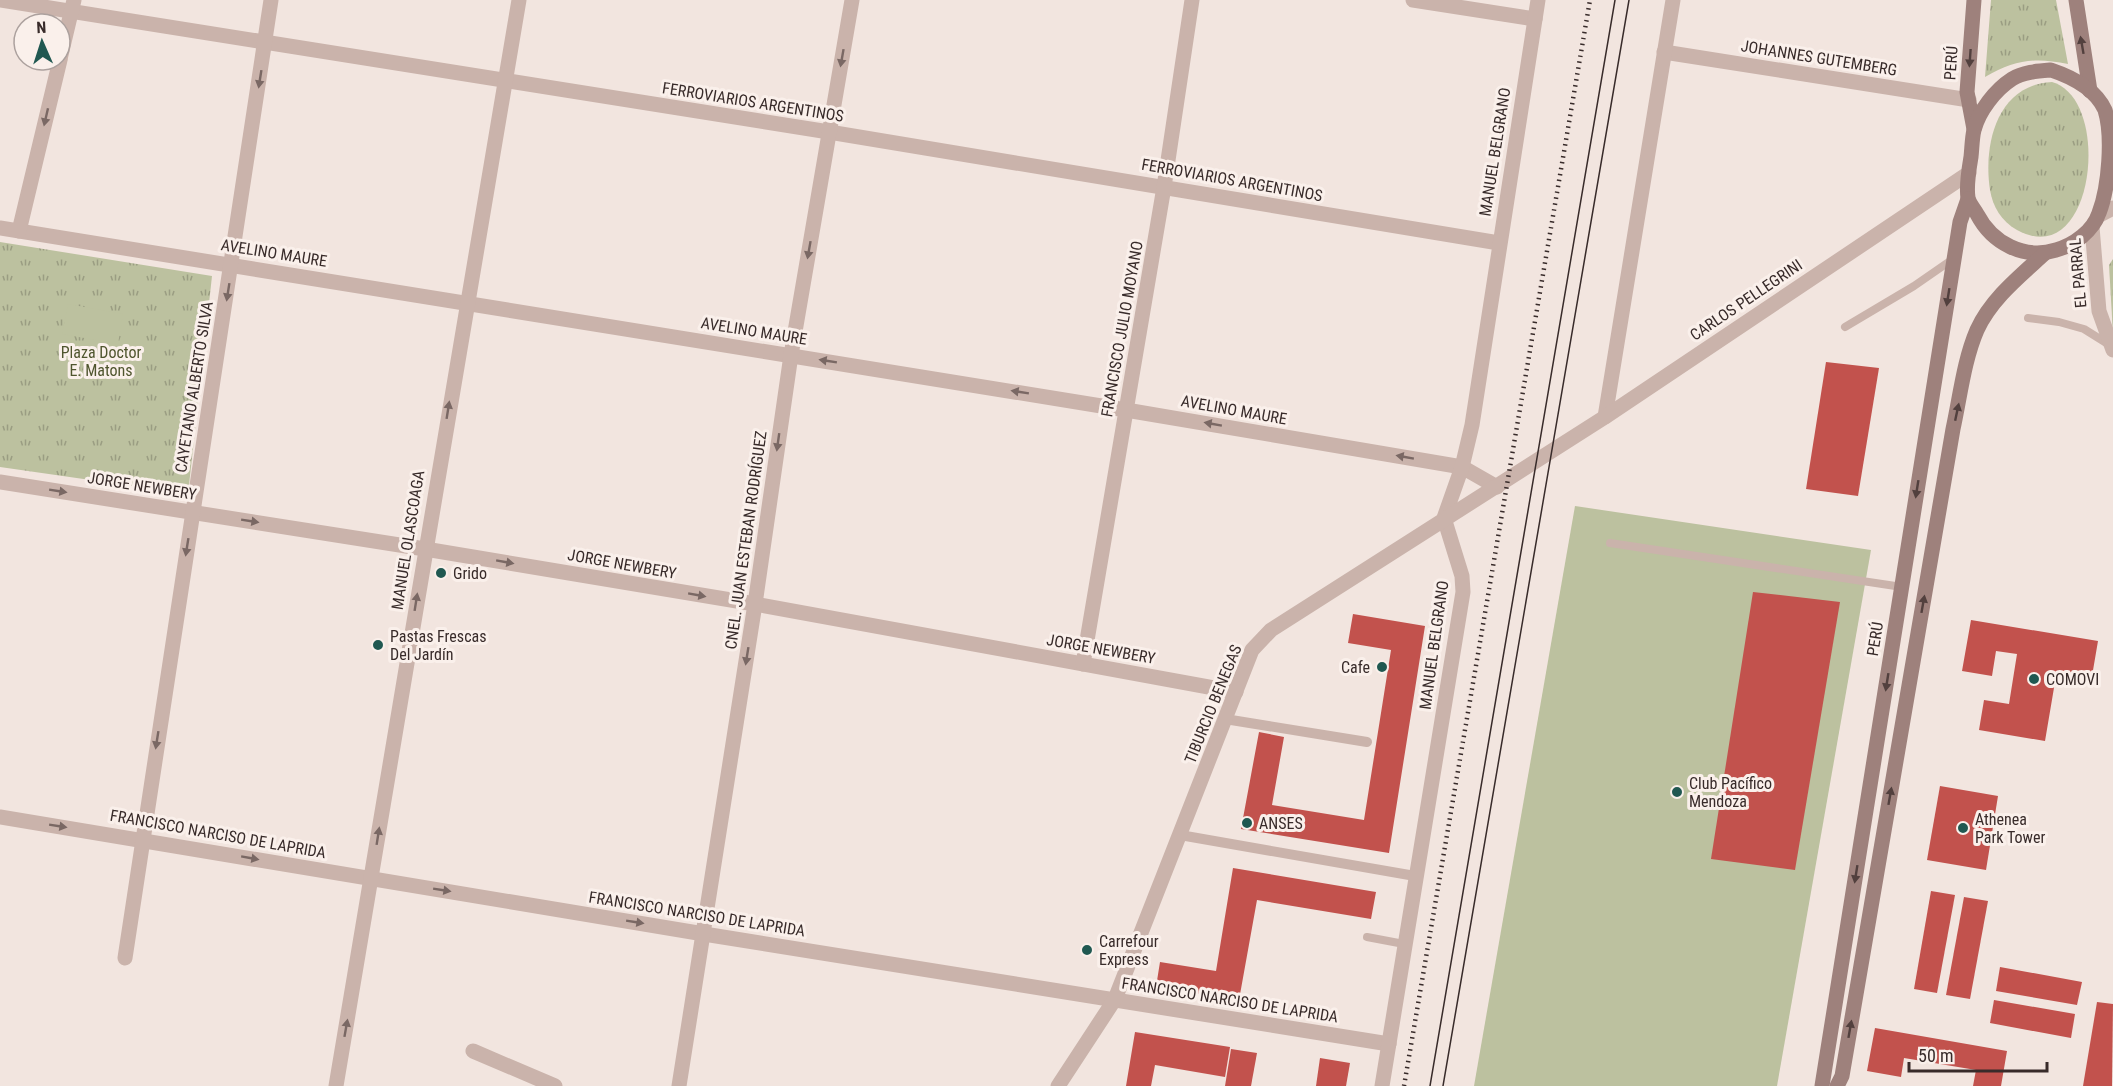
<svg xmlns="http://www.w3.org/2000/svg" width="2113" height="1086" viewBox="0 0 2113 1086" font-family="'Roboto Condensed',sans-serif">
<defs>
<pattern id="grass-tufts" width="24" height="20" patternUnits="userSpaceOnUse" patternTransform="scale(1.5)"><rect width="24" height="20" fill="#bcc19f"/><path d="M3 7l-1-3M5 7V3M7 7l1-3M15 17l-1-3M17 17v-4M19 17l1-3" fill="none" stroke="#9a9d82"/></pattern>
</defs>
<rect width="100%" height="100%" fill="#f2e5df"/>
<!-- grass -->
<g fill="url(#grass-tufts)">
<path d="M1991 0H2056L2068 64C2034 57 2015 60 1985 77Z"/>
<path d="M2052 82C2113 99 2095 273 2017 230 2001 221 1993 207 1990 190 1983 144 1997 85 2052 82Z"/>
<polygon points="0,242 212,276 188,494 0,467"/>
<polygon points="2113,259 2113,334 2109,265"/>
</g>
<!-- garden -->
<g fill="#bcc19f">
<polygon points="68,304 123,314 118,344 62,334"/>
<polygon points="1575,506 1871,550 1777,1086 1474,1086"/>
</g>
<!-- building -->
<g fill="#c2524d">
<polygon points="1826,362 1879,368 1858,496 1806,489"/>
<polygon points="1753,592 1840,602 1795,870 1711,859"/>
<polygon points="1353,614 1425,626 1389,853 1241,829 1259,732 1284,737 1272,805 1364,820 1391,650 1348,643"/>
<polygon points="1971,620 2098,641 2091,682 2056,676 2045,741 1979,730 1984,700 2009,704 2017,654 1996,651 1992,676 1962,671"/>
<polygon points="1940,786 1998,796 1986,870 1927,860"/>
<polygon points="1233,868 1376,892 1371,919 1257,900 1239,1000 1156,987 1160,962 1216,971"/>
<polygon points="1931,891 1955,895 1937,993 1914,989"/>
<polygon points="1964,897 1988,901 1970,999 1946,995"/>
<polygon points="2000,967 2082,982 2077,1005 1996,991"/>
<polygon points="1994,1000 2075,1014 2071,1038 1990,1023"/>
<polygon points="2097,1002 2113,1004 2112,1086 2083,1086"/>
<polygon points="1875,1028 2007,1051 2001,1086 1973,1086 1976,1070 1904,1058 1901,1077 1867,1071"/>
<polygon points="1135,1032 1230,1047 1225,1077 1155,1065 1151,1086 1126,1086"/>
<polygon points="1231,1049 1257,1053 1251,1086 1225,1086"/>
<polygon points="1320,1058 1350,1063 1346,1086 1316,1086"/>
</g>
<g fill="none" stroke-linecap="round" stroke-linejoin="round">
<!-- service -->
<g stroke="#cab3ab" stroke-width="8">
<polyline points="2028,318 2059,322 2084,329 2108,344"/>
<polyline points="1845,327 1914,286 1953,259"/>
<polyline points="1610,543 1902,587"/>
<polyline points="1367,937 1404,944"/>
</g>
<!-- pedestrian -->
<g stroke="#cab3ab" stroke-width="10">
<polyline points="1225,719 1367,742"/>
<polyline points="1180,835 1415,876"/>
</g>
<!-- minor -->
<g stroke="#cab3ab" stroke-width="15">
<polyline points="0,0 829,132 1499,243"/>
<polyline points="1413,0 1535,19"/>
<polyline points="1664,52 1969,100"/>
<polyline points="60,59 74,0"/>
<polyline points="2092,227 2099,311 2113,350"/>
<polyline points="0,228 1126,410 1462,467 1497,487"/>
<polyline points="19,231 60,60"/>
<polyline points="1605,417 1673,0"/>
<polyline points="0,482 425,549 755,604 1236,692"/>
<polyline points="1083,664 1164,187 1192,0"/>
<polyline points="0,817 704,934 1389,1044"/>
<polyline points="125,958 271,0"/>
<polyline points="473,1051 555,1086"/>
<path d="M336 1086C398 724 456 362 519 0"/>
<polyline points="679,1086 755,604 791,355 852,0"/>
<polyline points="1382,1086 1463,592 1462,576 1444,518 1462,467 1472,425 1538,0"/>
</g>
<!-- tertiary -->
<g stroke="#cab3ab" stroke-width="15">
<polyline points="2098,216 2113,208"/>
<polyline points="1058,1086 1115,999 1252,650 1271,630 1605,417 1969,173"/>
</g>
<!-- secondary -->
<g stroke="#9e817c" stroke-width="15">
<polyline points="1974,0 1967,92 1974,129"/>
<polyline points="2076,0 2090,91"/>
<path d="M2051 70C2072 77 2095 88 2105 110 2113 136 2109 187 2099 213 2093 231 2074 245 2056 250 2024 260 1992 243 1977 214 1974 209 1969 203 1968 198 1966 185 1969 169 1971 157 1972 148 1972 138 1974 130 1979 111 1995 90 2012 79 2023 72 2038 71 2051 70Z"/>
<polyline points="1822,1086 1960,222 1968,199"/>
<path d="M1837 1086 1842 1076 1953 429C1960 397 1964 360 1977 330 1991 299 2020 276 2044 254"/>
</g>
<!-- tram -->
<g stroke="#382b2a" stroke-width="1.5">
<polyline points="1430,1086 1615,0"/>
<polyline points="1443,1086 1629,0"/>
</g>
<!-- rail -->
<polyline stroke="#382b2a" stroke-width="4.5" stroke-dasharray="1.5 4.5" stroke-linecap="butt" points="1404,1086 1590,0"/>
</g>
<!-- one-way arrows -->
<defs><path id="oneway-solid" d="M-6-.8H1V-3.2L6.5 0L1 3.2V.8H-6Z" transform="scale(1.5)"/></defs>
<g fill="#52403e">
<use href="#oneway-solid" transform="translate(2082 45) rotate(-100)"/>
<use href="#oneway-solid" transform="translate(1970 58) rotate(94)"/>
<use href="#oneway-solid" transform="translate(1948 297) rotate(99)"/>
<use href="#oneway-solid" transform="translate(1957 412) rotate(-78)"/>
<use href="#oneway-solid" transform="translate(1917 489) rotate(99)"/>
<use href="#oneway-solid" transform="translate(1923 604) rotate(-80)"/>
<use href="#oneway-solid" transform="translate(1887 682) rotate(99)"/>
<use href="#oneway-solid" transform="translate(1890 796) rotate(-80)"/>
<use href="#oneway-solid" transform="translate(1856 874) rotate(99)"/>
<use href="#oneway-solid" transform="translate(1850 1029) rotate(-80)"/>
</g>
<g fill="#7a6864">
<use href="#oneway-solid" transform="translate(842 58) rotate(100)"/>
<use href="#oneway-solid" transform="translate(260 79) rotate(99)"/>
<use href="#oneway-solid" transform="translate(46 117) rotate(103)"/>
<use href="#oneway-solid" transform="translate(809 250) rotate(100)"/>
<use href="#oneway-solid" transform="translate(228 292) rotate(99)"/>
<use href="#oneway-solid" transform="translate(828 361) rotate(-171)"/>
<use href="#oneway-solid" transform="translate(1020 392) rotate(-171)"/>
<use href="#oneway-solid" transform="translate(448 410) rotate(-81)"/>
<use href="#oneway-solid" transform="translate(1213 424) rotate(-170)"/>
<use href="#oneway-solid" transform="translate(778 442) rotate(98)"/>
<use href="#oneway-solid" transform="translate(1405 457) rotate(-170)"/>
<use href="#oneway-solid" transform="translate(58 491) rotate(9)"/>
<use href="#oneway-solid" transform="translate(250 521) rotate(9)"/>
<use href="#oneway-solid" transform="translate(187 547) rotate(99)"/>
<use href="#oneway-solid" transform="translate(505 562) rotate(10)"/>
<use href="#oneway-solid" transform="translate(697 595) rotate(10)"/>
<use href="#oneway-solid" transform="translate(416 602) rotate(-81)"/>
<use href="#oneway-solid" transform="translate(747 656) rotate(99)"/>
<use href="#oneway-solid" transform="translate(157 740) rotate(99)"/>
<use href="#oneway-solid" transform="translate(58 826) rotate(9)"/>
<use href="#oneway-solid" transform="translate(378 836) rotate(-81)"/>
<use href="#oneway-solid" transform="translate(250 858) rotate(10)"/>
<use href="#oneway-solid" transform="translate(442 890) rotate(9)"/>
<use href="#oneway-solid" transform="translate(635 922) rotate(9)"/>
<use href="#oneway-solid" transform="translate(346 1028) rotate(-80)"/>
</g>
<!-- markers -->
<g fill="#205851" stroke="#faf0eb" stroke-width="2">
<circle cx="441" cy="573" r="6"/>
<circle cx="378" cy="645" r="6"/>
<circle cx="1382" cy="667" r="6"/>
<circle cx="2034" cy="679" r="6"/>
<circle cx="1677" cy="792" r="6"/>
<circle cx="1247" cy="823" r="6"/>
<circle cx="1963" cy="828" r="6"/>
<circle cx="1087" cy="950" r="6"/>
</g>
<g text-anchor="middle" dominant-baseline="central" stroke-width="6" stroke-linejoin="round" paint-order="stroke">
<!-- street labels -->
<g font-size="16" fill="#382b2a" stroke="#faf0eb">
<text transform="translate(1819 58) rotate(9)">JOHANNES GUTEMBERG</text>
<text transform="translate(1951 63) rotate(-86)">PERÚ</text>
<text transform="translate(753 102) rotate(9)">FERROVIARIOS ARGENTINOS</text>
<text transform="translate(1495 152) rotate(-81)">MANUEL BELGRANO</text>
<text transform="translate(1232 180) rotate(10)">FERROVIARIOS ARGENTINOS</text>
<text transform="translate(274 253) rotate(9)">AVELINO MAURE</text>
<text transform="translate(2078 273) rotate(-95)">EL PARRAL</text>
<text transform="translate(1746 300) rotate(-34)">CARLOS PELLEGRINI</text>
<text transform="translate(1122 329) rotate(-80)">FRANCISCO JULIO MOYANO</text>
<text transform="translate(754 331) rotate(9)">AVELINO MAURE</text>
<text transform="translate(194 387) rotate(-81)">CAYETANO ALBERTO SILVA</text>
<text transform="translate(1234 410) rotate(10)">AVELINO MAURE</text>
<text transform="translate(142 486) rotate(9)">JORGE NEWBERY</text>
<text transform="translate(408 540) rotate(-81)">MANUEL OLASCOAGA</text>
<text transform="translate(746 540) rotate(-82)">CNEL. JUAN ESTEBAN RODRÍGUEZ</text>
<text transform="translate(622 564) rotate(10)">JORGE NEWBERY</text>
<text transform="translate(1875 639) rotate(-81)">PERÚ</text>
<text transform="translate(1434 645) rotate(-82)">MANUEL BELGRANO</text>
<text transform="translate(1101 649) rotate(10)">JORGE NEWBERY</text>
<text transform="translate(1213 704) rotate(-68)">TIBURCIO BENEGAS</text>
<text transform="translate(218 834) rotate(10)">FRANCISCO NARCISO DE LAPRIDA</text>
<text transform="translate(697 914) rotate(9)">FRANCISCO NARCISO DE LAPRIDA</text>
<text transform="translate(1230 1000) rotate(9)">FRANCISCO NARCISO DE LAPRIDA</text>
</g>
<!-- park labels -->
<g font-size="16" fill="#4f552e" stroke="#faf0eb">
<text x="101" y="352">Plaza Doctor<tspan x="101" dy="18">E. Matons</tspan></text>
</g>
<!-- poi labels -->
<g font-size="16" fill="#382b2a" stroke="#faf0eb" text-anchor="start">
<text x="453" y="573">Grido</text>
<text x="390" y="636">Pastas Frescas<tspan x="390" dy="18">Del Jardín</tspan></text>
<text x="1370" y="667" text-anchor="end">Cafe</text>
<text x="2046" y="679">COMOVI</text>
<text x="1689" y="783">Club Pacífico<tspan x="1689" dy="18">Mendoza</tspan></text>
<text x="1975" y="819">Athenea<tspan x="1975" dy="18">Park Tower</tspan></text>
<text x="1259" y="823">ANSES</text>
<text x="1099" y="941">Carrefour<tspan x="1099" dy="18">Express</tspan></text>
</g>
</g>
<!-- north arrow -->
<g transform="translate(42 42) rotate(357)"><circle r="28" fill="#faf0eb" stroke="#aca19e" stroke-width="1.5"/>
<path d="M0-4.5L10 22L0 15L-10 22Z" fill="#205851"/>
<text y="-9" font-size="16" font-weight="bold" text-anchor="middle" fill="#382b2a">N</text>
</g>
<!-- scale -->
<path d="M1909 1062v9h138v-9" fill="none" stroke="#382b2a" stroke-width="3"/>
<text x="1918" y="1062" font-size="18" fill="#382b2a" stroke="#faf0eb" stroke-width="4.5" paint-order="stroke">50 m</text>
</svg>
